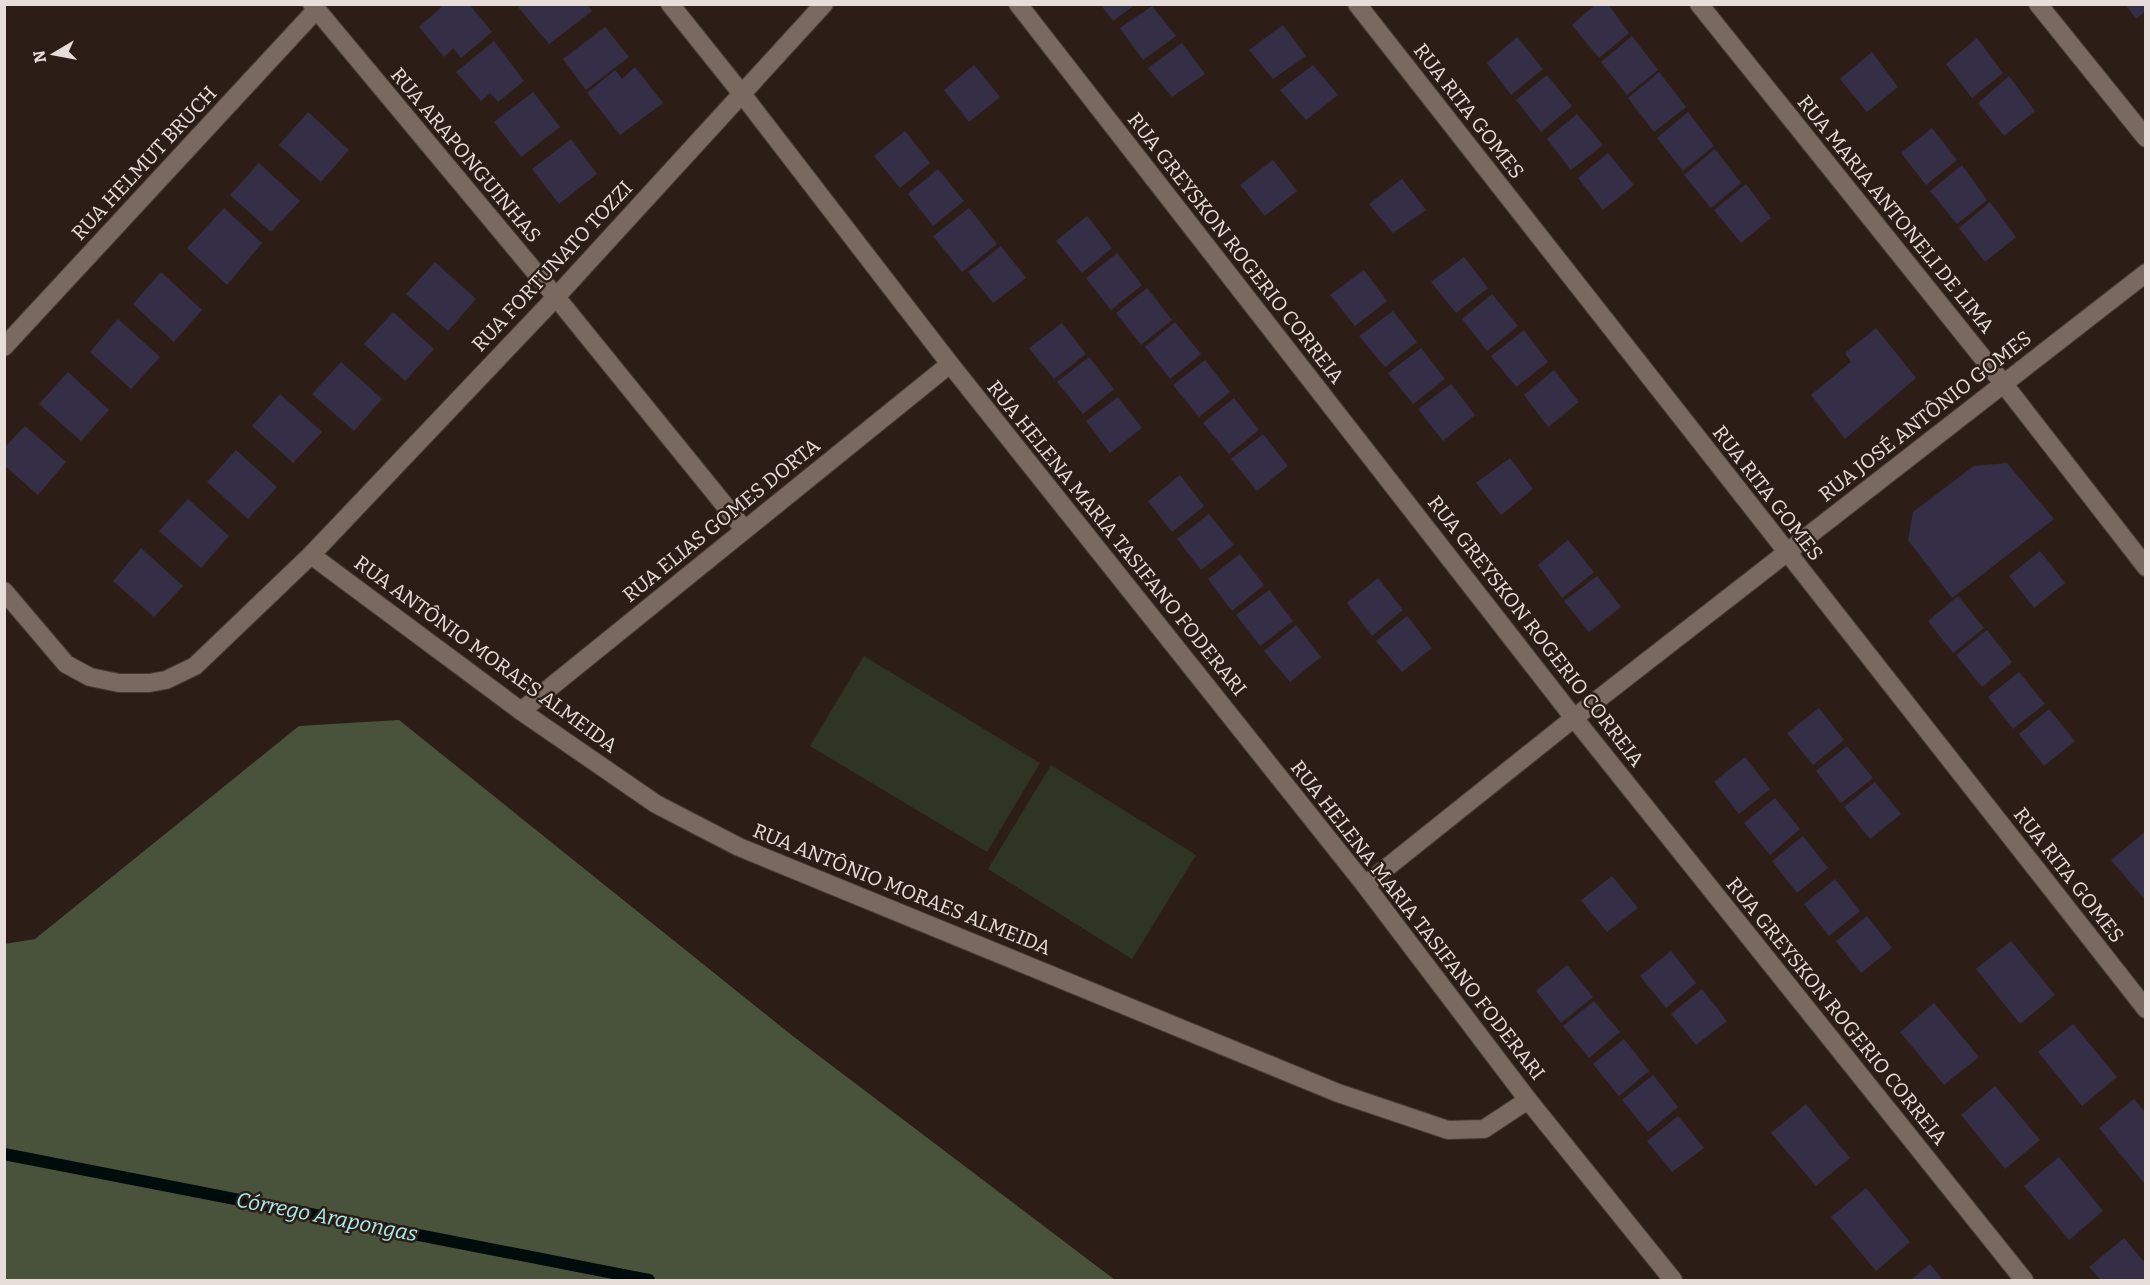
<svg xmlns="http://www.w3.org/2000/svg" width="2150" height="1285" viewBox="0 0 2150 1285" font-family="Bitter,serif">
<rect width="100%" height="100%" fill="#2c1e17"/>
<!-- green -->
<g fill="#2e3525">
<polygon points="864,656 1040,763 987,852 810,746"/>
<polygon points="1051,765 1196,855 1132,959 988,869"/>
</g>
<!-- forest -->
<polygon fill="#49533b" points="399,720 794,1037 1115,1280 5,1280 5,944 35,939 299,726"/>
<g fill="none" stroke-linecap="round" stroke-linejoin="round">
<!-- stream -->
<polyline stroke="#000b0c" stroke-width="12" points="4,1154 649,1280"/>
</g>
<!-- building -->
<g fill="#342e46">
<polygon points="445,4 469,4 492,32 461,58 453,48 444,57 419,27"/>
<polygon points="520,4 587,4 592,11 549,44 518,7"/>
<polygon points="1100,4 1136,4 1113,21"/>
<polygon points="1596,4 1608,4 1629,33 1599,58 1572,25"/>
<polygon points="2125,4 2146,4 2146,11 2136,19"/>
<polygon points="1152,6 1176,36 1143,60 1120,28"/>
<polygon points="1283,25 1306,56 1273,79 1249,50"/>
<polygon points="605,27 629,57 586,90 563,59"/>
<polygon points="1632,36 1658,70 1627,95 1601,62"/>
<polygon points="1517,37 1543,69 1511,95 1487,63"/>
<polygon points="1977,38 2003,73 1972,98 1946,64"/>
<polygon points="494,41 524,81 498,102 490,93 481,101 456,72"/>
<polygon points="1182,43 1205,74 1172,97 1148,68"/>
<polygon points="1872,52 1898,87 1867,112 1840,79"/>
<polygon points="974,65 1000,97 969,122 944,90"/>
<polygon points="1313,65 1338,95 1306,120 1280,90"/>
<polygon points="635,67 663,103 620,135 587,93 615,70 622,79"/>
<polygon points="1659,72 1686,107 1654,132 1628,98"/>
<polygon points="1547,75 1572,106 1541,132 1516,100"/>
<polygon points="2009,76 2035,111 2004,136 1978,103"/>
<polygon points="533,92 560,127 521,157 494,122"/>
<polygon points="308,112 349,150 321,182 279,145"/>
<polygon points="1688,112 1714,146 1683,171 1657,138"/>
<polygon points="1577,114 1603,145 1571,170 1547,139"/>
<polygon points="1932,128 1957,160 1926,185 1901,153"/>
<polygon points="905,131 930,163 900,188 874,156"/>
<polygon points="571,139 597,174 559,204 532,169"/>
<polygon points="1715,149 1741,183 1711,208 1684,175"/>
<polygon points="1608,153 1634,185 1603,210 1578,178"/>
<polygon points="1273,160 1297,191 1265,216 1240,185"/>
<polygon points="259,163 300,201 271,232 230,195"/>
<polygon points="1962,165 1987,200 1957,224 1930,191"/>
<polygon points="938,169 964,201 933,226 908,194"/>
<polygon points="1402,179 1426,210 1393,233 1369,204"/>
<polygon points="1746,184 1771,218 1741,243 1714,210"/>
<polygon points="1990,202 2016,237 1985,262 1959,228"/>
<polygon points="224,208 262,243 227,285 187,248"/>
<polygon points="969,208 997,244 962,272 933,236"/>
<polygon points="1087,216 1112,248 1082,273 1056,241"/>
<polygon points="1001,246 1026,278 993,303 968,272"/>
<polygon points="1117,253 1142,285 1111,310 1086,278"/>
<polygon points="1464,257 1488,288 1456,313 1431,282"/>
<polygon points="435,262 476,299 448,331 406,294"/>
<polygon points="1364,270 1387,301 1355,326 1330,295"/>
<polygon points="161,272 202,310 174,342 133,304"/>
<polygon points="1147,288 1172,320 1141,345 1116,313"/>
<polygon points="1492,294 1518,326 1487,351 1462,319"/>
<polygon points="1393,311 1417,342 1385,367 1359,336"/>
<polygon points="393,312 434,349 405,381 364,344"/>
<polygon points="118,319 160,357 131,389 90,352"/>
<polygon points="1175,322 1201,354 1170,379 1145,347"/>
<polygon points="1062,323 1086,354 1054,379 1029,348"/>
<polygon points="1876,328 1916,378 1845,439 1811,395 1851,362 1845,353"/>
<polygon points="1524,330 1548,362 1516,387 1491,356"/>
<polygon points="1421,348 1445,379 1413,404 1388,373"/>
<polygon points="1089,357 1114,389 1083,414 1057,382"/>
<polygon points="1205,360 1230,392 1199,417 1173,385"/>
<polygon points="341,362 382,399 354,431 312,394"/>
<polygon points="1554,370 1579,402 1548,427 1524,395"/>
<polygon points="68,372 109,410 81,441 39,404"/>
<polygon points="1451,384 1475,415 1443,441 1418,409"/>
<polygon points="280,394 322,432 293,463 252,426"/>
<polygon points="1118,397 1142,428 1110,453 1086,421"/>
<polygon points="1234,398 1259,430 1229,454 1203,423"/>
<polygon points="25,426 66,462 38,495 4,465 4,448"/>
<polygon points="1263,434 1288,466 1257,491 1231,459"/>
<polygon points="236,450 277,487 248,519 207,482"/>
<polygon points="1510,458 1533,489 1501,515 1476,483"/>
<polygon points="2007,463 2054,519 1952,598 1908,540 1913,512 1974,466"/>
<polygon points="1180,475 1204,506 1172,532 1148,501"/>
<polygon points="188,499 229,536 201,568 159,531"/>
<polygon points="1209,514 1234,545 1201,570 1177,539"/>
<polygon points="1568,540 1594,572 1562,598 1538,565"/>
<polygon points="141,548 183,586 154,617 113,581"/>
<polygon points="2040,551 2065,583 2034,608 2009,576"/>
<polygon points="1240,554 1264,585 1232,611 1208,579"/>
<polygon points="1597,576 1621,607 1589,632 1564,601"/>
<polygon points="1378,578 1403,610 1372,636 1347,603"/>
<polygon points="1269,590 1293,621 1260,646 1236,615"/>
<polygon points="1958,596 1984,628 1953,653 1928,621"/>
<polygon points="1407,616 1432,648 1402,672 1376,641"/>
<polygon points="1296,625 1321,657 1290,682 1264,651"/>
<polygon points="1987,630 2012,662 1982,687 1956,655"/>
<polygon points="2019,672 2045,704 2013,729 1988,697"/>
<polygon points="1819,708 1844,740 1813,765 1787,733"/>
<polygon points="2049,709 2075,741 2044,766 2019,734"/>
<polygon points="1847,746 1873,778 1841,803 1816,771"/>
<polygon points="1745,757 1770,789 1739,814 1714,782"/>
<polygon points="1875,782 1901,814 1870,839 1844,807"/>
<polygon points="1775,798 1800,829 1770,855 1744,823"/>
<polygon points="2146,831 2146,901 2111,860"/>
<polygon points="1803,836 1828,868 1797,893 1772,861"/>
<polygon points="1612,876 1638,908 1607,932 1581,900"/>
<polygon points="1835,879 1860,911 1829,936 1804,904"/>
<polygon points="1867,916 1892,948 1861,973 1836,941"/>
<polygon points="2011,941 2055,995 2020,1024 1976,969"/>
<polygon points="1671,951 1696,983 1666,1008 1640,976"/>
<polygon points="1567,965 1593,997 1561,1023 1536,991"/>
<polygon points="1702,989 1727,1021 1696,1045 1671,1014"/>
<polygon points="1594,1001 1620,1032 1589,1058 1563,1026"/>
<polygon points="1934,1003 1979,1057 1944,1085 1900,1032"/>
<polygon points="2073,1024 2117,1077 2082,1106 2038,1052"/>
<polygon points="1624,1039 1649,1071 1619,1096 1593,1064"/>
<polygon points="1653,1075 1678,1107 1648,1132 1622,1100"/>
<polygon points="1995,1086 2040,1140 2005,1169 1961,1115"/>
<polygon points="2134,1099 2146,1113 2146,1180 2143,1182 2099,1128"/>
<polygon points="1806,1104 1850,1158 1816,1186 1771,1133"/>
<polygon points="1678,1116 1704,1148 1672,1172 1647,1141"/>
<polygon points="2059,1157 2103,1211 2069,1240 2024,1186"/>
<polygon points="1866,1188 1910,1242 1876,1271 1831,1217"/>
<polygon points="2124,1238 2146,1264 2146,1280 2101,1280 2089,1267"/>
<polygon points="1930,1264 1943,1280 1911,1280"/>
</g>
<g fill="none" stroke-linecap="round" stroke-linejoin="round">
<defs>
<g id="minor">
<polyline points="312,4 556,297 744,529"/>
<polyline points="670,4 742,94 950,364 1365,885 1528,1100 1673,1280"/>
<polyline points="1018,4 1574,718 2024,1280"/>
<polyline points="1357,4 2146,1009"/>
<polyline points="1699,4 2003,383 2146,567"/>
<polyline points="2038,4 2146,138"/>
<polyline points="4,347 316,10"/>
<polyline points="311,555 521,711 656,804 739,847 1338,1093 1448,1130 1484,1129 1528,1100"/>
<polyline points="4,591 66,664 90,677 119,683 149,683 166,680 195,666 311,555 556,297 824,4"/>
<polyline points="521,711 950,364"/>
<polyline points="1365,885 1574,718 2146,273"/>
</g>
</defs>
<!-- minor casing -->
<use href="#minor" stroke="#473b36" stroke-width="20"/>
<!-- minor -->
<use href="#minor" stroke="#7a6960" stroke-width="18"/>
</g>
<g text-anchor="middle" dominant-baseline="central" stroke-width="5" stroke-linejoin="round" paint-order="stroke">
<!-- street labels -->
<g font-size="20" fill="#e8ded9" stroke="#2c1e17">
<text transform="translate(1469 111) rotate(52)">RUA RITA GOMES</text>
<text transform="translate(466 155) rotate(50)">RUA ARAPONGUINHAS</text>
<text transform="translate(144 163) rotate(-47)">RUA HELMUT BRUCH</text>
<text transform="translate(1896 214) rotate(51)">RUA MARIA ANTONELI DE LIMA</text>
<text transform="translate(1236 248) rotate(52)">RUA GREYSKON ROGERIO CORREIA</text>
<text transform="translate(552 266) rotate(-47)">RUA FORTUNATO TOZZI</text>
<text transform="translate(1925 416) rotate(-38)">RUA JOSÉ ANTÔNIO GOMES</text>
<text transform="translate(1768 493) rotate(52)">RUA RITA GOMES</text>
<text transform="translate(721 520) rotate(-39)">RUA ELIAS GOMES DORTA</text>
<text transform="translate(1117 538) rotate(51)">RUA HELENA MARIA TASIFANO FODERARI</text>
<text transform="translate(1536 631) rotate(52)">RUA GREYSKON ROGERIO CORREIA</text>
<text transform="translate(486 654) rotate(36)">RUA ANTÔNIO MORAES ALMEIDA</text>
<text transform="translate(2069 875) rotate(52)">RUA RITA GOMES</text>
<text transform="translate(902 889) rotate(22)">RUA ANTÔNIO MORAES ALMEIDA</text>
<text transform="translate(1418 920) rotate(52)">RUA HELENA MARIA TASIFANO FODERARI</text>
<text transform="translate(1837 1011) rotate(51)">RUA GREYSKON ROGERIO CORREIA</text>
</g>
<!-- water labels -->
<g font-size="21" font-style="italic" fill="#a7eff1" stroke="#2c1e17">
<text transform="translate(327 1217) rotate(11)">Córrego Arapongas</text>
</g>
</g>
<!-- border -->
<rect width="2150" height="1285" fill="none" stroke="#e8ded9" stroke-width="12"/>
<!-- north arrow -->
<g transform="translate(54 54) rotate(260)" stroke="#2c1e17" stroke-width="4.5" paint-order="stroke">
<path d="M0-4.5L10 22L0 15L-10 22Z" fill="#e8ded9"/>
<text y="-9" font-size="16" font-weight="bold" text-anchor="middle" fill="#e8ded9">N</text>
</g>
</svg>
